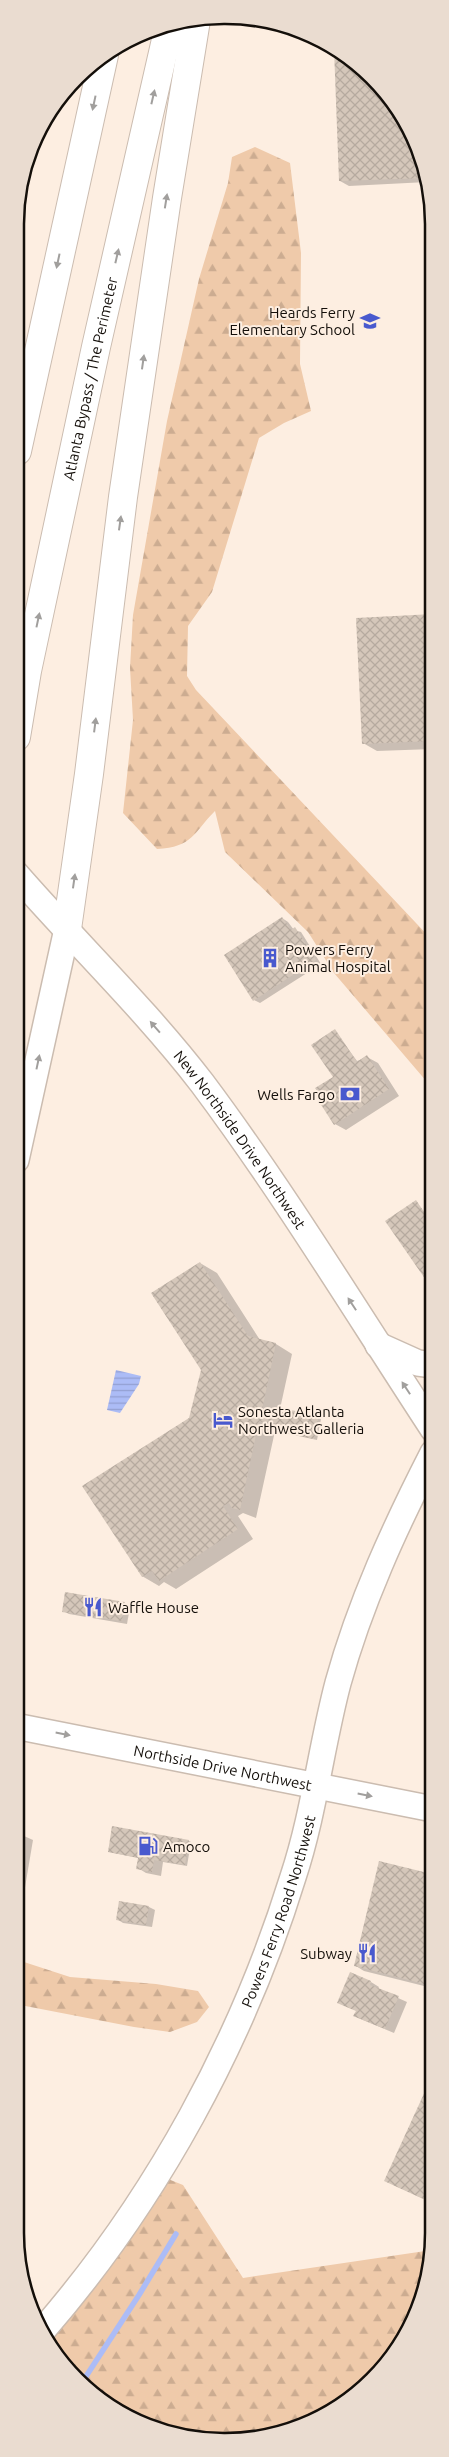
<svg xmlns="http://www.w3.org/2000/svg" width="449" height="2457" viewBox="0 0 449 2457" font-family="Ubuntu,sans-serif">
<defs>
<pattern id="forest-firs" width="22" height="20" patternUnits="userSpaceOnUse" patternTransform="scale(1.25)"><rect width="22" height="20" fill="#efcaaa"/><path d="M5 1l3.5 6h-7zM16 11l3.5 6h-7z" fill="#ccac91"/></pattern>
<pattern id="water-rules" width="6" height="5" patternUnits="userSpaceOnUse" patternTransform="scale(1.25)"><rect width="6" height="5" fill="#acbcf6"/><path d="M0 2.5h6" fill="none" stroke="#93a0d2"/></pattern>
<pattern id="building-cross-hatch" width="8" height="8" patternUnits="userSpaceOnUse" patternTransform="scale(1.25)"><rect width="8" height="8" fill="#d5c7ba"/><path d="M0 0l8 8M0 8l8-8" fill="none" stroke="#b6aa9f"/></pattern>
</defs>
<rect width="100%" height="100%" fill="#fdeee1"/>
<!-- forest -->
<g fill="url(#forest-firs)">
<path d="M255 147 290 163 301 253 300 364 311 411 284 423 259 438 212 592 188 626 187 676 196 690 433 941V1089L334 973 308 932 225 852 215 811C193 833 193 847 157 849L123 813 133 720 130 668 133 615 167 421 199 279 228 183 232 157Z"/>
<polygon points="15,1962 24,1962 70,1977 156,1984 198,1991 209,2007 197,2022 170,2032 134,2027 15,2004"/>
<polygon points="168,2179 183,2185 243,2278 432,2250 432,2260 412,2325 362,2390 292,2431 211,2442 132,2421 76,2380 50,2341 105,2275"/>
</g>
<!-- water -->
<polygon fill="url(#water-rules)" points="116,1370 141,1376 139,1384 120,1413 107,1410"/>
<!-- shadow -->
<g fill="#0003">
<polygon points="335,50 373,77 418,144 427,182 349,186 340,181"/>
<polygon points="433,615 433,749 377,751 363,743 358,619"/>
<polygon points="282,918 288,922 294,930 301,932 321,964 260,1003 254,1000"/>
<polygon points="335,1031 357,1061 367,1057 378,1063 399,1096 346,1130 335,1124 322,1098 334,1077"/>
<polygon points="416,1202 433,1224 431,1283 429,1282"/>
<polygon points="200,1263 217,1273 260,1340 276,1344 292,1354 280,1409 321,1419 317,1440 275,1431 256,1518 243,1513 238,1516 253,1539 176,1589 164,1582 159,1586 142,1576 190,1419 202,1370"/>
<polygon points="125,1603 130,1607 127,1624 69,1614 63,1611"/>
<polygon points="113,1828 189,1841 191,1842 187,1866 163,1862 161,1876 146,1873 138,1868 139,1858 109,1852"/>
<polygon points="15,1832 33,1840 20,1917 15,1916"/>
<polygon points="380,1862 432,1875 432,1988 364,1971 356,1966"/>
<polygon points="120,1902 149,1907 155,1910 152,1927 123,1923 117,1919"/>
<polygon points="371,1982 379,1987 378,1989 407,2002 394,2033 363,2020 355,2016 357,2011 339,2003"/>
<polygon points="432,2079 432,2203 386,2181"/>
</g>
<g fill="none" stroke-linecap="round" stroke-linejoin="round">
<!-- stream -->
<polyline stroke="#acbcf6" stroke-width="5.5" points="81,2384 139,2295 176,2234"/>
</g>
<!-- building -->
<g fill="url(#building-cross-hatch)">
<polygon points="334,49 373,77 418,144 426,178 339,181"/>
<polygon points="433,614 433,741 362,744 356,618"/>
<polygon points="282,917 291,930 295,927 316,960 253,1001 224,955"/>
<polygon points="335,1029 357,1062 367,1055 389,1089 334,1125 318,1100 321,1098 315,1088 333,1077 311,1045"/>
<polygon points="416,1200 433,1225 433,1279 428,1283 385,1221"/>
<polygon points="200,1262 248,1336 276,1343 262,1410 276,1412 277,1407 319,1416 314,1439 272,1430 273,1425 259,1421 240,1510 232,1508 229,1503 223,1506 238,1529 159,1581 152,1571 142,1577 82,1486 189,1418 201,1370 151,1293"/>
<polygon points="65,1592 125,1602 122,1621 62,1612"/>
<polygon points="112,1826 189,1840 185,1865 154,1860 152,1872 136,1869 138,1858 108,1852"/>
<polygon points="15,1831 22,1832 16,1867 15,1867"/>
<polygon points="379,1861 432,1874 432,1986 354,1966"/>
<polygon points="119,1901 149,1906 146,1925 116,1920"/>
<polygon points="350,1972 371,1981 370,1985 399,1996 385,2029 353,2016 356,2011 337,2003"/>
<polygon points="432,2076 432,2203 384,2181"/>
</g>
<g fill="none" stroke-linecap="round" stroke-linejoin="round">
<defs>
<g id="secondary">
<path id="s1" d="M16 874C77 944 145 1009 202 1083 285 1194 357 1313 433 1429"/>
<polyline points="16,1160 67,929"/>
<polyline points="378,1345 418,1363 433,1365"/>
<path id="s2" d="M15 1726 433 1809"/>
<path id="s3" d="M43 2330C156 2200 242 2042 293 1877 314 1814 321 1747 338 1683 360 1603 395 1527 433 1453"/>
</g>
<g id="motorway">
<polyline points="17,451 104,55"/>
<path id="s4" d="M16 737 27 671 96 347 170 22"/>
<polyline points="67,929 89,774 123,497 167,198 196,20"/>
</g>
</defs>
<!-- secondary casing -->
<use href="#secondary" stroke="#cbbcb0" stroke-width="28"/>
<!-- motorway casing -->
<use href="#motorway" stroke="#cbbcb0" stroke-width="30"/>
<!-- secondary -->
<use href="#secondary" stroke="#fff" stroke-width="25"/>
<!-- motorway -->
<use href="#motorway" stroke="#fff" stroke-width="28"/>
</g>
<!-- one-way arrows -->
<defs><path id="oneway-solid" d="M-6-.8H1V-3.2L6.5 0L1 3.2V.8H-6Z" transform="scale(1.25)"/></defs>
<g fill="#a19f9d">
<use href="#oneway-solid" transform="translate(153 97) rotate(-77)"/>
<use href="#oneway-solid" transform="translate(94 103) rotate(102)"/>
<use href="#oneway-solid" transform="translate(166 201) rotate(-81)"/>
<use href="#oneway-solid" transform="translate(117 256) rotate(-77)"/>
<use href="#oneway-solid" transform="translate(58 261) rotate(102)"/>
<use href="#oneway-solid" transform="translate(143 362) rotate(-82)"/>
<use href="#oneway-solid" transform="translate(120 523) rotate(-82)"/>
<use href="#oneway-solid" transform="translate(38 620) rotate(-78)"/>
<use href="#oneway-solid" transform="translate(95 725) rotate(-83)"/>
<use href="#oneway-solid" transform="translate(74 881) rotate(-82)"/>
<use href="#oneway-solid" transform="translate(155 1027) rotate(-131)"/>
<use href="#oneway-solid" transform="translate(38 1062) rotate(-78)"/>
<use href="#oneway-solid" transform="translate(352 1304) rotate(-123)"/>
<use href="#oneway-solid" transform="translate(406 1388) rotate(-123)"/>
<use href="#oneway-solid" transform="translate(63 1734) rotate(11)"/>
<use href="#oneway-solid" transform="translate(365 1795) rotate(11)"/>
</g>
<!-- icons -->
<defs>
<symbol id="school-bare" viewBox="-9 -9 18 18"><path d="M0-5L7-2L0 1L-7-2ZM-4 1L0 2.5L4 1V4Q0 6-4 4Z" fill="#4959ce" stroke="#fdeee1" stroke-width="2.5" paint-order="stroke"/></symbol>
<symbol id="building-bare" viewBox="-9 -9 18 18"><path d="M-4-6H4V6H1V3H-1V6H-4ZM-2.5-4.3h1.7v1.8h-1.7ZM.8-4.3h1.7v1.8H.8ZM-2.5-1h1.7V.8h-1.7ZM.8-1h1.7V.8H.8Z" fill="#4959ce" stroke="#fdeee1" stroke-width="2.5" paint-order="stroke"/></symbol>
<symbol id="bank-bare" viewBox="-9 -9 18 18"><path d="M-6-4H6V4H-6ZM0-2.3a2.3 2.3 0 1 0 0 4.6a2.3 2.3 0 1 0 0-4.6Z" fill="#4959ce" stroke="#fdeee1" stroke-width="2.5" paint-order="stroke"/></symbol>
<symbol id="hotel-bare" viewBox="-9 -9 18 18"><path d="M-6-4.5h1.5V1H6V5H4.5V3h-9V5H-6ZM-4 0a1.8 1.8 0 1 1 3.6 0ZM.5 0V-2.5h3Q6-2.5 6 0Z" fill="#4959ce" stroke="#fdeee1" stroke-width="2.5" paint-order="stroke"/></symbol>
<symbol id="restaurant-bare" viewBox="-9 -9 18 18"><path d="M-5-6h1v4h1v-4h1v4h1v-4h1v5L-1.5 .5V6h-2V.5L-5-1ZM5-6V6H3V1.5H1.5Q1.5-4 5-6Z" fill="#4959ce" stroke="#fdeee1" stroke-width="2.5" paint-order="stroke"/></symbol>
<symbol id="fuel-bare" viewBox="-9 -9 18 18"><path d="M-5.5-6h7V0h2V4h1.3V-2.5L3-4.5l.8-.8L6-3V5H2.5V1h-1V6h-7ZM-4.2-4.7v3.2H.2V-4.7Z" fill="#4959ce" stroke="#fdeee1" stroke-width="2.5" paint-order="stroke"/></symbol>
</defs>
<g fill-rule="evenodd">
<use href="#school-bare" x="356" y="307" width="28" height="28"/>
<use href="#building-bare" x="256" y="944" width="28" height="28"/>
<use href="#bank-bare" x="336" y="1080" width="28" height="28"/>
<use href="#hotel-bare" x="209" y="1406" width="28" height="28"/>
<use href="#restaurant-bare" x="79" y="1593" width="28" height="28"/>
<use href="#fuel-bare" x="134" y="1832" width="28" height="28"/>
<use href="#restaurant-bare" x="353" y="1939" width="28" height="28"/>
</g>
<g text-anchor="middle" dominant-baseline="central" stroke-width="4" stroke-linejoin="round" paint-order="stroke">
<!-- poi labels -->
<g font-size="15" fill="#140f0a" stroke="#fdeee1" text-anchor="start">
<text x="355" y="312" text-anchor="end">Heards Ferry<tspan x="355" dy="17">Elementary School</tspan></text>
<text x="285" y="949">Powers Ferry<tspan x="285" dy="17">Animal Hospital</tspan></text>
<text x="335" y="1094" text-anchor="end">Wells Fargo</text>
<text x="238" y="1411">Sonesta Atlanta<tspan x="238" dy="17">Northwest Galleria</tspan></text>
<text x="108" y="1607">Waffle House</text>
<text x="163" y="1846">Amoco</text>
<text x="352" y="1953" text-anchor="end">Subway</text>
</g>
<!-- street labels -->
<g font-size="15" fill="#140f0a" stroke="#fdeee1">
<text stroke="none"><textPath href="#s4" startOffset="366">Atlanta Bypass / The Perimeter</textPath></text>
<text stroke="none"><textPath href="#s1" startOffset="348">New Northside Drive Northwest</textPath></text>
<text stroke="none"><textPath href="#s2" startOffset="212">Northside Drive Northwest</textPath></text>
<text stroke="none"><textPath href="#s3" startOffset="484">Powers Ferry Road Northwest</textPath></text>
</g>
</g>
<!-- crop -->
<path d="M0 0H449V2457H0ZM224 24H225A200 200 0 0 1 425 224V2233A200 200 0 0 1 225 2433H224A200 200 0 0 1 24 2233V224A200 200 0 0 1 224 24Z" fill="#eadcd0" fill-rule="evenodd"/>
<path fill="none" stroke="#140f0a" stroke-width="2.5" d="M224 24H225A200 200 0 0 1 425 224V2233A200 200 0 0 1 225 2433H224A200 200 0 0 1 24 2233V224A200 200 0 0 1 224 24Z"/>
</svg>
